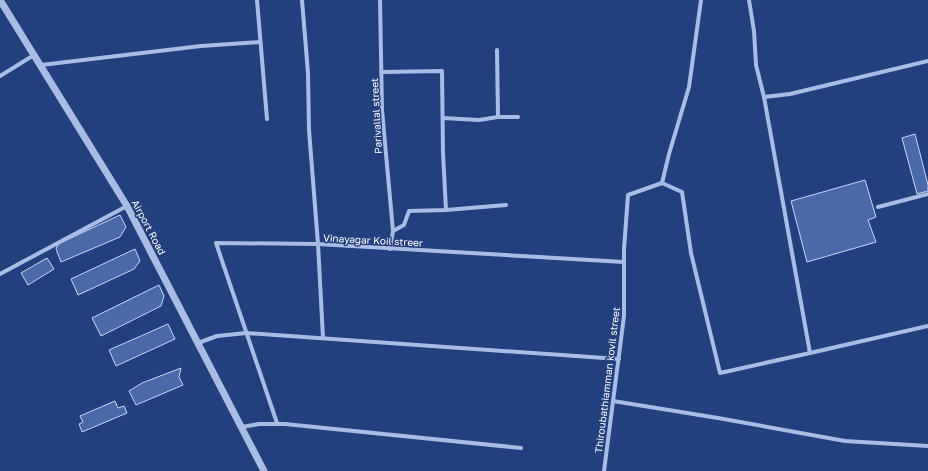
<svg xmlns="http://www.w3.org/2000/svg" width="928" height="471" viewBox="0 0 928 471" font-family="'Golos Text',sans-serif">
<rect width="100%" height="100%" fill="#233f7e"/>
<!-- building -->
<g fill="#4b69a7" stroke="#cbd9f5">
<polygon points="915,134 928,185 928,191 917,194 902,138"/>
<polygon points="865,180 876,217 868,220 876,242 807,262 791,201"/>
<polygon points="120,215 126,227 120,237 61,262 56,249 58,244"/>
<polygon points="135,249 140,261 134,269 78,295 71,279"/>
<polygon points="47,258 54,269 28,285 21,273"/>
<polygon points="159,285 164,296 161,306 101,336 92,318"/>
<polygon points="168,324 175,339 116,366 109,350"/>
<polygon points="181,368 179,377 183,385 136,405 129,391 142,383"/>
<polygon points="115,401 118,408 124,406 127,413 82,432 79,424 83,422 80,416"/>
</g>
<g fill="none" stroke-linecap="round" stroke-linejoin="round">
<!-- minor -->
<g stroke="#a8bce6" stroke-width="4">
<polyline points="257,0 267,119"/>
<polyline points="302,0 308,73 309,130 318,244 624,262"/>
<polyline points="380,0 382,110 393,231"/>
<polyline points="701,0 689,87 669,154 662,183 682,192 691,253 720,373 810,353"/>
<polyline points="749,0 754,31 756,65 764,97 810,353 928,326"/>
<polyline points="497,50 498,117"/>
<polyline points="41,65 201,46 260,42"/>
<polyline points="382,72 442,71 443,153 446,210 409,211 404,225 393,231 390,249"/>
<polyline points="0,76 34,55"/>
<polyline points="764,97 790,94 928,61"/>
<polyline points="443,118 479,120 498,117 518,117"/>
<polyline points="878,207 928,194"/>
<polyline points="446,210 506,205"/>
<polyline points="0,274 127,206"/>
<polyline points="198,343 217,336 246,333 619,359"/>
<polyline points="613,401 718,418 845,441 928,446"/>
<polyline points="277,423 216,243 318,244 323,338"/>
<polyline points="242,427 259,424 285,424 521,448"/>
<polyline points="604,471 624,316 624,249 628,195 662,183"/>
</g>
<!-- tertiary -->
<polyline stroke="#a8bce6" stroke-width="7" points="0,0 127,206 264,471"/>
</g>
<g text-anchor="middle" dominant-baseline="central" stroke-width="3" stroke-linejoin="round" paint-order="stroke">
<!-- street labels -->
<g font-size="10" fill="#fff" stroke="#233f7e">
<text transform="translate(376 116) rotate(-93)">Parivallal street</text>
<text transform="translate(149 227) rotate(62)">Airport Road</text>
<text transform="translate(373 240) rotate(3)">Vinayagar Koil streer</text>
<text transform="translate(607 380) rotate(-83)">Thiroubathiamman kovil street</text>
</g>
</g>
</svg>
